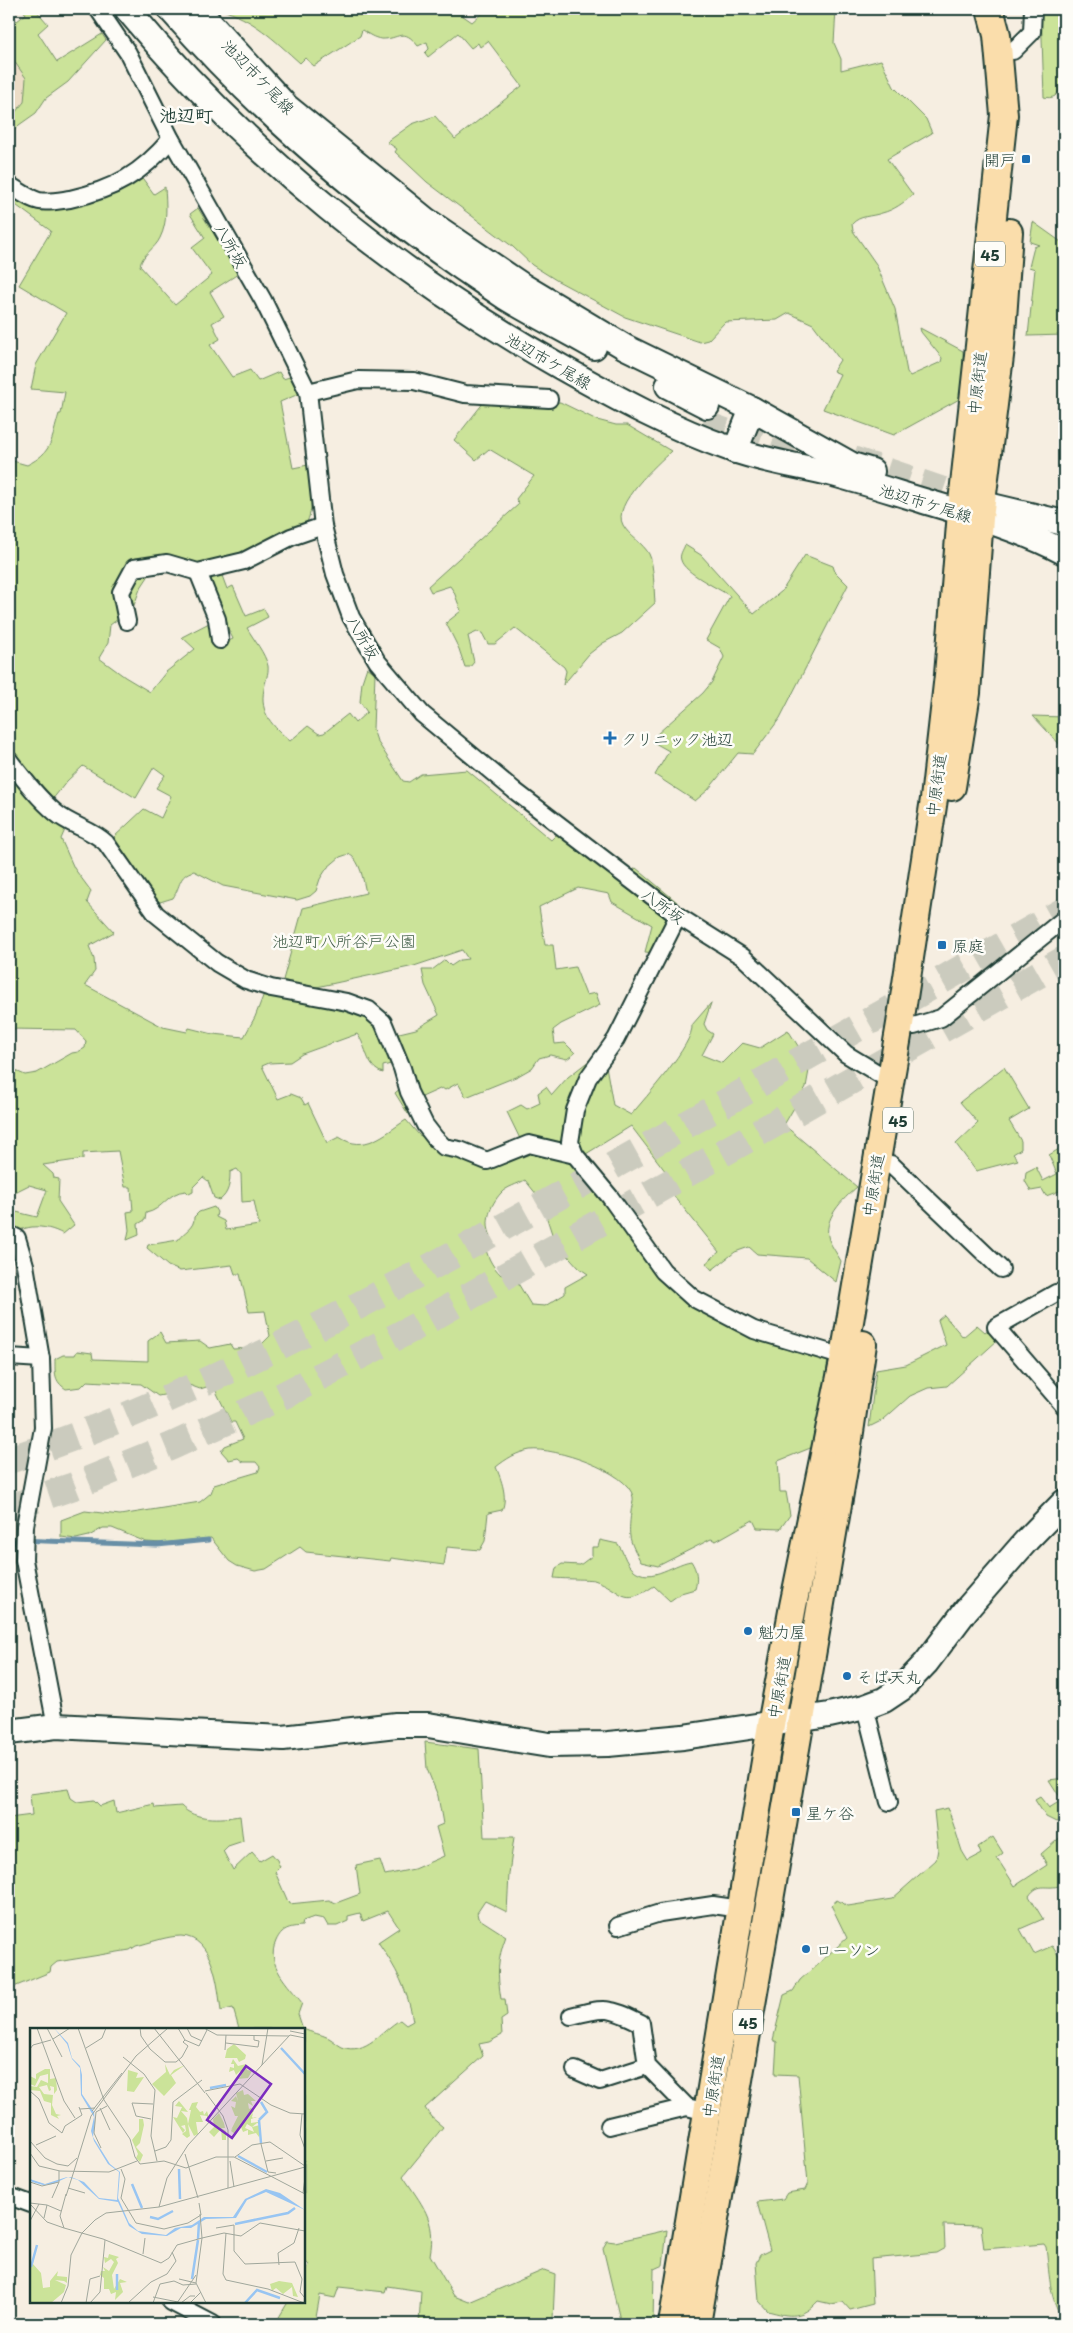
<svg xmlns="http://www.w3.org/2000/svg" width="1073" height="2333" viewBox="0 0 1073 2333" font-family="'Playpen Sans','Klee One',sans-serif">
<rect width="100%" height="100%" fill="#f6eee1"/>
<filter id="ink" filterUnits="userSpaceOnUse"><feTurbulence type="fractalNoise" baseFrequency=".02" numOctaves="2"/><feDisplacementMap in="SourceGraphic" scale="10" xChannelSelector="R" yChannelSelector="G"/><feConvolveMatrix kernelMatrix="1 2 1 2 8 2 1 2 1" color-interpolation-filters="sRGB"/></filter>
<g filter="url(#ink)">
<!-- built -->
<polygon fill="#edddc7" points="9,54 26,78 24,102 9,120"/>
<!-- green -->
<g fill="#cbe399" stroke="#759066" fill-rule="evenodd">
<polygon points="22,9 35,9 48,24 38,33 57,62 102,34 106,40 68,82 46,98 36,113 19,125 9,136 9,120 24,102 26,78 9,54 9,15 17,21 26,14"/>
<path d="M219 9H453L472 22 487 9H836L834 43 841 59V70L881 60 894 87 926 119 932 133 887 159 913 195C903 203 894 210 882 213 871 217 860 215 852 224L853 231 876 264 895 309 907 372 910 376 941 362 942 358 921 332 920 328 963 351V397L894 435 823 409 840 374 833 371 840 360 813 324 789 313 777 320 725 322 708 340 700 342 625 317 556 280 532 265 513 247 427 182 395 152 397 149 387 142 412 124 435 116 455 139 522 86 488 41 480 47 478 43 471 48 458 33 428 57 425 53 429 49 427 42 418 46C403 26 399 40 381 39 374 38 368 34 362 30L360 36 314 66 305 58 300 63C273 39 254 19 219 9Z"/>
<path d="M1041 9H1064C1064 25 1069 86 1055 96 1052 98 1047 98 1044 97Z"/>
<path d="M140 175 154 194 165 187C166 204 168 222 160 238 155 249 142 254 140 266L175 305 212 275 192 248 205 238 190 214 198 208 238 274 210 292 224 316 212 323 220 339 210 345 232 377 250 370 258 381 279 372 283 379 293 376 301 393 280 402 293 468 308 465C310 486 316 507 305 526L242 558 201 567 157 563 140 589 133 608 110 625 108 643 99 658 125 677 150 692 166 672 195 649 182 637 211 622 220 645 233 639 212 595 208 579 221 573 227 589 233 586 246 616 264 609 268 617 247 628C254 640 265 653 268 666 269 673 265 682 264 689 259 714 273 726 290 741L308 726 319 734 324 733 348 714 355 723 367 712 360 702 362 682 367 667 375 673 373 729 377 741 403 781 409 782 421 774 467 770 551 840 559 832 623 877 636 868 677 902 672 921 655 953 645 952 652 925 612 902 609 894 578 888 539 907 545 945H553L556 970 575 967 586 995 596 993 600 1005 561 1024 553 1030 555 1044 565 1043 575 1053 567 1059 550 1055 539 1058 532 1068 518 1076 466 1097 458 1083 445 1090 442 1088 422 1097 426 1112H411L408 1114 395 1093 403 1086 395 1034 416 1029 439 1015 425 985 422 970H432L445 960 451 966 460 960 468 959 462 950 414 966 312 988 283 980 303 908 366 893C363 880 361 861 349 854L340 857 327 868 320 879 316 891 310 896 297 900 223 886 194 871C178 875 181 886 173 898L160 902 154 897 114 837 144 809 161 818 171 796 156 788 165 775 154 767 136 798 83 766 67 781 52 800 38 785 9 748V460L27 465C53 452 51 440 59 414H61L65 392 31 389 36 365 66 313 19 285 51 231 9 200V193L38 208Z"/>
<polygon points="1033,222 1064,244 1064,335 1028,336 1035,269 1029,267 1034,247 1039,245 1030,242"/>
<path d="M488 397 529 404 560 402 597 420 616 425H627L671 451C658 464 611 504 623 525 629 536 643 543 649 554 654 563 654 592 655 603L622 633 603 643 589 654 563 685 566 671 564 667 515 628 495 644H488L482 633 477 632 468 636 474 662 470 667H465L459 649 446 623 461 611 454 592 450 586 431 592 428 586 519 504 516 499 534 476 489 449 476 460 454 440Z"/>
<path d="M685 545 701 555 754 614 782 591 805 555 833 566 835 572 848 585 780 718 753 754 738 753 708 790 695 801 655 775 669 751 653 742 657 734 703 693 712 682 724 657 720 648 706 640 730 596C718 588 684 573 681 560 679 555 683 550 685 545Z"/>
<polygon points="1033,716 1064,717 1064,749"/>
<path d="M9 769 67 825 61 839 74 868 91 891 87 902 114 932 89 946 94 959 95 971 85 985 163 1027 187 1032 189 1028 213 1034 244 1037 255 1017 265 991 346 1006 371 1016 394 1060 391 1064 383 1066V1073C365 1067 368 1047 357 1034L302 1054 290 1062 269 1063 262 1066 278 1099 291 1094 301 1098 305 1105 308 1103 327 1143 339 1137C365 1154 384 1134 406 1120L419 1135 487 1162 524 1147 507 1112 521 1105 527 1109 540 1103 538 1093 546 1087 552 1095 568 1077 590 1060 599 1067 606 1066 613 1105 631 1115C645 1098 694 1044 692 1025L711 1003 704 1024 707 1030 713 1034 702 1055 722 1063 742 1043 760 1048 788 1030 810 1065 806 1087 784 1125 857 1187C843 1199 822 1219 829 1240 832 1247 837 1254 841 1261L836 1282 807 1258 757 1254 749 1247 735 1252 712 1270 706 1263 719 1252 662 1181 669 1176 631 1126 586 1154 577 1149 599 1188 661 1277 828 1359 819 1429 813 1447 778 1461 780 1492H786L790 1515 780 1529 757 1528 753 1520 716 1541 711 1539 658 1566 641 1562C629 1540 628 1538 631 1512 631 1508 634 1501 633 1497 629 1471 553 1447 530 1450 517 1452 506 1459 496 1467 501 1479 508 1497 502 1510L488 1513 485 1541 480 1550 447 1547 444 1565 391 1558 390 1561 306 1552 300 1547 266 1569 255 1571 237 1566 229 1561 211 1538 163 1543 146 1542 112 1528H103L89 1536 76 1539 61 1537V1520L85 1511 120 1515 200 1502 211 1493 214 1485 258 1472 260 1467 256 1462H243L238 1458 229 1460 221 1451 225 1446 243 1439 235 1422H231L213 1385 200 1389 189 1385 169 1394 158 1396 141 1384 87 1381 81 1387 66 1389C54 1381 55 1374 55 1359L63 1355H75L77 1351 92 1353 93 1359 148 1361V1341L160 1332 166 1343 200 1341 210 1348 230 1344 233 1349 253 1348 255 1351 270 1336 265 1311 249 1312 240 1274H235L232 1265 180 1271 168 1266 147 1248 148 1245 178 1240C183 1232 195 1228 194 1217L199 1212 214 1207 217 1212 216 1217 224 1221 226 1230 259 1225 254 1201 242 1202 241 1174 237 1169 230 1172C230 1183 229 1193 220 1200L214 1198 208 1181 203 1177 193 1187V1192L189 1194 186 1191C167 1192 163 1210 146 1213L145 1220 138 1224 139 1235 127 1240 129 1230 127 1212 133 1211 131 1187H125L118 1151 83 1153V1159L43 1165 53 1174 54 1178 59 1179 58 1201 74 1225 63 1234C54 1229 43 1226 32 1227 23 1228 18 1232 9 1230V1206L12 1205V1211L37 1217 47 1190 29 1185 9 1195V1068L25 1075 37 1073 72 1053 78 1052 85 1048 86 1041 76 1030 9 1029ZM525 1180 541 1200 554 1240 579 1268 588 1274 565 1287V1294L545 1306 531 1305 510 1270 501 1275C491 1265 487 1256 484 1242L491 1236C484 1222 490 1205 501 1193 506 1187 518 1184 525 1180Z"/>
<polygon points="1004,1067 1029,1109 1009,1121 1021,1141 1021,1149 1013,1154 1018,1160 976,1171 956,1144 978,1123 960,1102"/>
<polygon points="1064,1146 1064,1193 1062,1190 1046,1196 1042,1189 1031,1191 1025,1181 1026,1172 1036,1167 1043,1181 1057,1174 1049,1155"/>
<polygon points="944,1315 963,1337 977,1325 985,1332 990,1328 999,1339 947,1386 928,1388 910,1396 883,1420 869,1427 876,1370 906,1365 946,1345 938,1320"/>
<path d="M600 1540 618 1544C623 1551 624 1558 629 1565 647 1588 671 1564 691 1561 697 1570 698 1579 695 1589L681 1593 670 1601 654 1586C621 1609 623 1589 594 1580 589 1579 562 1579 554 1578L556 1568 562 1564 580 1565 592 1556V1547H598Z"/>
<path d="M425 1742 479 1749 484 1837H514L509 1874 507 1912 485 1901 477 1913 478 1918 506 1936C497 1960 497 1974 501 1999H505L507 2016 501 2020 502 2035 489 2042 479 2044 483 2056 425 2108 431 2117 443 2127 403 2176C421 2204 437 2219 430 2255L454 2296 469 2302 544 2270 555 2274 553 2319 531 2324H419L421 2291 387 2286 385 2292 339 2287 335 2298 320 2295 315 2323 295 2324 278 2319 288 2302H304V2275L309 2265 304 2260V2029H239L233 2008 221 2011C218 1987 214 1937 181 1936 167 1936 149 1943 136 1946L130 1950 57 1962 51 1967 50 1972 9 1989V1818L32 1815 30 1794 68 1789 71 1798 77 1802 94 1800 100 1806 114 1801 116 1813 154 1804 155 1808 181 1806C195 1821 221 1819 240 1816L243 1841 228 1846 223 1851 233 1870 252 1852 260 1861 272 1854 277 1860 280 1867 275 1872 289 1904 329 1900 336 1903 360 1894 356 1865 380 1860 385 1875 414 1869 444 1856 436 1827 443 1824 438 1796 427 1769ZM388 1911 399 1928 378 1942C396 1968 408 1990 413 2021L406 2025 400 2020C382 2030 366 2056 342 2047 338 2045 334 2041 329 2038 321 2034 312 2033 303 2029L298 2014 302 2003C289 1985 265 1965 276 1941 282 1928 289 1927 302 1926L303 1921 314 1917 324 1919 328 1926H337L348 1921V1916L360 1913 363 1921Z"/>
<polygon points="1064,1778 1064,1823 1061,1819 1056,1822 1046,1817 1035,1800 1040,1797 1049,1808 1062,1800 1049,1780"/>
<path d="M948 1808 962 1851 968 1861 981 1854 978 1847 993 1837 1003 1853 997 1858 1015 1886 1047 1865 1041 1854 1064 1834V1884C1048 1892 1040 1880 1029 1896L1043 1919 1020 1929 1034 1954 1052 1946 1064 1964 1062 1975 1064 1981V2318C1049 2305 1049 2266 1046 2247L1044 2244 984 2249 981 2226 944 2225 945 2248 936 2253 871 2259 873 2304 850 2310 843 2302 831 2304 818 2301C802 2319 790 2317 768 2311L759 2301 756 2263 760 2255 770 2250 757 2202 783 2199 787 2193 805 2190 808 2183 798 2075 775 2074 777 2042 773 2040 784 1995 793 1991 800 1980 847 1938 831 1905 837 1900 848 1906 892 1899 936 1860 938 1849 934 1811Z"/>
<polygon points="667,2230 663,2265 654,2269 653,2324 621,2324 603,2248 607,2241 615,2242"/>
</g>
<g fill="none" stroke-linecap="round" stroke-linejoin="round">
<!-- stream -->
<polyline stroke="#688fa6" stroke-width="5" points="9,1546 17,1540 157,1545 208,1540"/>
<!-- secondary-tunnel -->
<g stroke="#cbcbbe" stroke-width="24" stroke-dasharray="24 12" stroke-linecap="butt">
<polyline points="703,422 814,462"/>
<polyline points="853,458 979,501"/>
</g>
<!-- highway-tunnel -->
<g stroke="#cbcbbe" stroke-width="28" stroke-dasharray="28 14" stroke-linecap="butt">
<path d="M9 1460C193 1398 363 1305 532 1211 710 1112 887 1011 1064 911"/>
<polyline points="9,1508 74,1486 172,1446 284,1395 415,1327 1064,960"/>
</g>
<defs>
<g id="street">
<polyline points="98,9 128,53 171,139 263,300 308,392 323,526 335,574 351,617 377,661 422,714 515,791 678,916 743,957 846,1054 889,1080"/>
<polyline points="1013,51 1032,32 1033,9"/>
<path d="M9 185C18 190 29 199 39 201 48 203 62 200 70 199 115 189 141 174 171 139"/>
<polyline points="308,392 358,380 414,381 465,394 549,399"/>
<polyline points="198,572 217,619 220,640"/>
<polyline points="127,621 121,592 134,568 167,563 198,572 244,561 291,537 323,526"/>
<path d="M9 760C23 778 38 798 56 813 71 826 92 829 106 843L156 914 217 963 246 980 271 988 347 1002 369 1010 383 1022 402 1068 409 1092 425 1125 435 1138 444 1147 460 1150 487 1161 529 1144 575 1155"/>
<polyline points="678,916 616,1039 588,1078 575,1110 570,1142 575,1155 610,1197 663,1271 693,1298 754,1330 844,1357"/>
<polyline points="900,1024 914,1026 941,1018 1064,919"/>
<polyline points="891,1164 1001,1269"/>
<polyline points="9,1234 17,1238 25,1265 41,1359 43,1428 25,1526 24,1560 56,1726"/>
<polyline points="1064,1292 1056,1293 996,1327 1064,1406"/>
<polyline points="9,1357 41,1359"/>
<polyline points="865,1707 889,1802"/>
<polyline points="618,1926 660,1913 713,1905 741,1909"/>
<path d="M571 2016C605 2007 609 2007 641 2023L647 2066 687 2107 707 2112"/>
<polyline points="575,2070 600,2081 647,2066"/>
<polyline points="609,2126 687,2107"/>
<polyline points="9,2196 31,2204"/>
<polyline points="171,2302 213,2324"/>
</g>
<g id="secondary">
<path d="M127 9C247 154 398 275 561 367 616 398 671 428 731 449 764 461 800 466 833 474 864 482 894 492 924 501 971 515 1020 529 1064 552"/>
<path d="M170 9C266 119 383 217 505 297 534 315 565 330 594 347"/>
<polyline points="197,9 286,106 426,220 523,286 625,347 752,409 852,465 872,471"/>
<polyline points="668,386 707,406"/>
<polyline points="735,451 752,409"/>
<polyline points="971,501 1064,523"/>
<polyline points="9,1732 56,1726 283,1738 396,1725 428,1725 549,1745 608,1744 683,1737 829,1715 865,1707 884,1700 902,1688 926,1663 966,1610 1027,1540 1064,1502"/>
</g>
<g id="primary">
<polyline points="952,787 967,693 980,518 1001,348 1009,232"/>
<polyline points="672,2324 771,1725 793,1606 844,1357 900,1024 934,799 948,675 961,512 1004,115 997,35 990,9"/>
<polyline points="697,2324 847,1452 863,1344"/>
</g>
</defs>
<!-- street casing -->
<use href="#street" stroke="#1f3d34" stroke-width="20"/>
<!-- secondary casing -->
<use href="#secondary" stroke="#1f3d34" stroke-width="28"/>
<!-- primary casing -->
<use href="#primary" stroke="#1f3d34" stroke-width="30"/>
<!-- street -->
<use href="#street" stroke="#fdfcf7" stroke-width="16"/>
<!-- secondary -->
<use href="#secondary" stroke="#fdfcf7" stroke-width="24"/>
<!-- primary -->
<use href="#primary" stroke="#faddab" stroke-width="26"/>
</g>
</g>
<!-- markers -->
<g fill="#1f6fb2" stroke="#fdfcf7" stroke-width="2">
<rect x="1021" y="154" width="10" height="10" rx="2.5"/>
<path d="M607.5 730.5h5v5h5v5h-5v5h-5v-5h-5v-5h5z"/>
<rect x="937" y="940" width="10" height="10" rx="2.5"/>
<circle cx="748" cy="1631" r="5"/>
<circle cx="847" cy="1676" r="5"/>
<rect x="791" y="1807" width="10" height="10" rx="2.5"/>
<circle cx="806" cy="1949" r="5"/>
</g>
<g text-anchor="middle" dominant-baseline="central" stroke-width="5" stroke-linejoin="round" paint-order="stroke">
<!-- shield labels -->
<g fill="#fdfcf7" stroke="#62766e" stroke-width="1">
<rect x="975" y="241.5" width="30" height="25" rx="4"/>
<rect x="883" y="1107.5" width="30" height="25" rx="4"/>
<rect x="733" y="2009.5" width="30" height="25" rx="4"/>
</g>
<g font-size="15" font-weight="bold" fill="#1f3d34">
<text x="990" y="254">45</text>
<text x="898" y="1120">45</text>
<text x="748" y="2022">45</text>
</g>
<!-- street labels -->
<g font-size="16" fill="#1f3d34" stroke="#fdfcf7">
<text transform="translate(259 76) rotate(46)">池辺市ケ尾線</text>
<text transform="translate(232 245) rotate(60)">八所坂</text>
<text transform="translate(549 360) rotate(30)">池辺市ケ尾線</text>
<text transform="translate(976 383) rotate(-84)">中原街道</text>
<text transform="translate(926 502) rotate(17)">池辺市ケ尾線</text>
<text transform="translate(364 637) rotate(60)">八所坂</text>
<text transform="translate(935 785) rotate(-83)">中原街道</text>
<text transform="translate(664 905) rotate(36)">八所坂</text>
<text transform="translate(872 1185) rotate(-81)">中原街道</text>
<text transform="translate(778 1687) rotate(-80)">中原街道</text>
<text transform="translate(712 2086) rotate(-81)">中原街道</text>
</g>
<!-- poi labels -->
<g font-size="16" fill="#1f3d34" stroke="#fdfcf7" text-anchor="start">
<text x="1016" y="159" text-anchor="end">開戸</text>
<text x="621" y="738">クリニック池辺</text>
<text x="952" y="945">原庭</text>
<text x="758" y="1631">魁力屋</text>
<text x="857" y="1676">そば天丸</text>
<text x="806" y="1812">星ケ谷</text>
<text x="816" y="1949">ローソン</text>
</g>
<!-- park labels -->
<g font-size="16" fill="#415e48" stroke="#fdfcf7">
<text x="344" y="940">池辺町八所谷戸公園</text>
</g>
<!-- neighbourhood labels -->
<g font-size="18" font-weight="bold" fill="#1f3d34" stroke="#fdfcf7">
<text x="186" y="114">池辺町</text>
</g>
</g>
<!-- overview -->
<g transform="translate(30 2028)">
<rect width="275" height="275" fill="#f6eee1"/>
<path d="M204 16 216 27 215 31 209 34 207 30H195L197 21ZM203 31 208 38 216 36 217 42 222 43 218 50 207 51 211 48 210 43 206 47 204 42 199 44 200 39 204 40V36H201ZM135 36 140 47 144 42 155 37 141 47 146 55 134 68 122 56 136 44ZM15 41H20V51L26 50 27 62 24 66V59L20 58 21 62 19 63 17 57 9 59 14 66 23 67 22 77 26 86 31 87 27 88 29 91 21 87V75L14 73 10 63 0 62V58L7 59 11 52 18 55V46L10 48 5 58 0 56V48L6 51V46ZM98 42 108 45 106 50 114 49 104 64 97 63ZM213 62 214 67 218 66 226 73H221L223 78 218 75 219 81 221 80 224 83 220 88 223 85 222 89 223 90 225 89H227L221 91V95L228 94 230 96 227 95 222 99 217 96 215 100 224 104 222 99 230 97 229 109 226 105 218 107V102L213 104 211 99 205 106 201 103 203 100 201 102 208 88H205L201 78 205 80 206 74 201 73 206 68 208 73 206 65ZM149 73 158 84 151 83 157 90 160 108 157 110 152 106 156 103 155 97 151 98 155 102 153 105 143 89 147 90 152 79 145 78ZM168 74 166 79 170 84 173 83 174 87 177 83 179 90 177 94V88L170 87 173 94H166L168 106 164 108 158 96 161 82H159L162 75ZM189 85 194 95 195 100H191L196 103V112H192L191 101 184 109 179 104 184 99 183 91ZM109 91H113L114 97 110 115 106 119 113 127 110 134 106 130 108 126 102 112 109 103ZM79 226 89 229 86 231 88 235 82 247 84 261 90 251 97 254 90 255 93 264 85 272 86 264 81 266 79 261H74V250L70 247 71 243H75L73 239 79 243 84 234 81 231 75 235 74 229 78 230ZM3 236 11 245 13 260 20 259V253L28 243 27 248 37 249V255L34 253 25 252 36 257 34 264 21 275H0V239ZM249 253 262 255 268 269 263 268 262 259 253 266 246 260 242 263 240 256Z" fill="#cbe399"/>
<path d="M24 0 38 15 42 30 50 38 52 47V66L64 84 65 95 63 109 80 136 90 144 88 170 99 195 108 203 136 207 145 200 162 197 174 189H203L215 171 236 161 250 165 275 182 236 164 217 172 206 190 176 191 161 200H151L137 208 112 206 99 198 88 174 69 171 48 152 38 149 23 156 13 157 2 154 0 151 15 156 37 149H41L54 154 69 170 87 172 89 144 78 136 64 113 61 103 64 89 51 67 50 40 42 31 37 16Z" fill="#98c5f2"/>
<path fill="none" stroke="#98c5f2" stroke-width="2.5" d="M251 20 275 46M180 60 196 57M229 92 237 84 231 74M229 92 231 115M208 128 237 144M149 141 150 171M102 156 112 180M120 189 128 191 143 183M205 196 258 185 265 180M168 211 169 194M1 239 7 217M162 251 168 212M87 262V246M215 275 227 262 250 270"/>
<path fill="none" stroke="#a0a79c" stroke-width="1" d="M7 0 34 73 45 90M17 0 32 29M48 0 74 72 100 111 105 129 110 136 134 133 156 140 186 129H204L275 166M110 0 111 8 120 21 135 34H146L152 29 158 18 153 14 155 12M124 0 175 65M148 0 155 12 169 18 177 2M157 0 161 8 172 13M174 0 187 7 259 8M260 3 275 6M23 11 40 0M196 15 228 19 229 13 224 12V7M56 20 72 10 76 0M0 21 3 17 21 12M195 22 196 7M93 29 114 46 125 62 121 108 127 133M232 37 238 0M231 38 260 7 275 10M0 63 9 71 19 95 32 105 35 98 52 87 49 79M175 63 210 56 241 77 260 85 275 86M176 65 193 88 198 102V160M70 80 80 102M50 81 65 80M62 83 92 45M272 86 270 107 275 121M121 91 106 88 102 75 123 76M0 113 15 130 27 136 38 138 47 130M231 116 238 144 246 145M6 117 26 108M71 120 64 105 66 84 77 78M125 123 136 119 141 112 143 74 172 52M0 125 9 138 30 143 79 144 107 133M155 126 168 170M205 129 222 117 240 114 275 138M200 133 204 159M236 133 253 130M91 141 95 151 91 170 106 195 134 201 158 195 171 187 169 175M44 143 61 88 106 28 138 0M0 154 12 158 29 154M38 160 55 165M273 165 275 150M36 166 30 188 34 200 73 211 131 235 139 230 147 217 172 210 166 255 176 275M36 168 44 143M22 170 29 154V143M0 175 17 177 14 190M0 176 17 194 34 200M17 177 31 183M129 179 275 139M129 179 137 150 158 117 232 37M170 186 172 210M0 193 9 176M186 200 204 197V223L215 236 265 234 272 251 270 264 275 270M196 205 193 246 196 252 238 261 274 275M172 210 194 205 211 208 230 195 275 203M113 226 115 210M249 237 248 225 264 215 269 200M149 251 166 255M123 269 148 274M31 275 38 258 41 227 52 205 65 192 76 185 129 179M56 275 60 251 70 248M60 275 70 264 75 212M98 275 121 254 137 246 146 233 142 224M123 275 130 256 144 253 153 257 166 256M147 275 166 247M151 275 160 268H165M160 275 171 264"/>
<path fill="#7b2cbf" fill-opacity="0.15" stroke="#7b2cbf" stroke-width="2.5" d="M216 38 241 56 202 110 177 92Z"/>
<rect width="275" height="275" fill="none" stroke="#1f3d34" stroke-width="2.5"/>
</g>
<!-- margin -->
<rect width="1073" height="2333" fill="none" stroke="#fdfcf7" stroke-width="30"/>
<rect x="15" y="15" width="1043" height="2303" fill="none" stroke="#1f3d34" stroke-width="2" filter="url(#ink)"/>
</svg>
